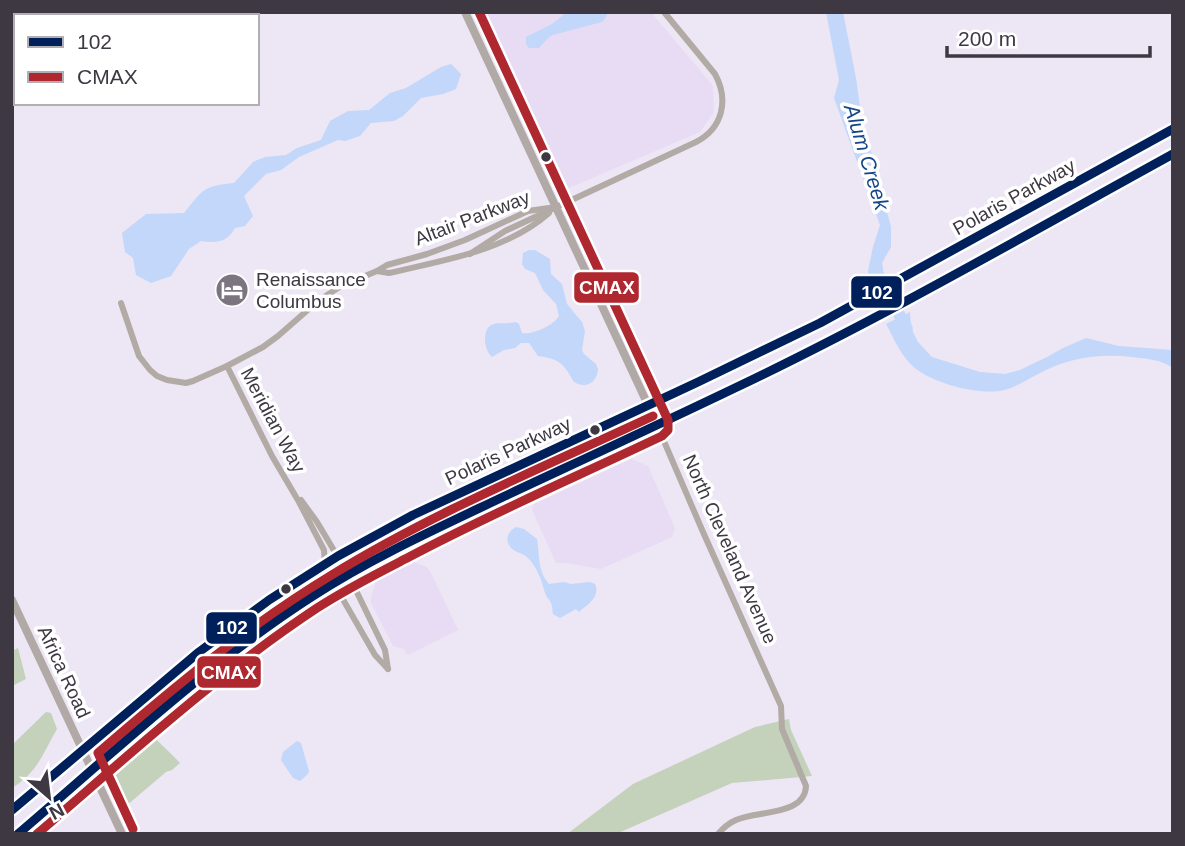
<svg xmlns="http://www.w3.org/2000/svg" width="1185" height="846" viewBox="0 0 1185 846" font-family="Helvetica,sans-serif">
<rect width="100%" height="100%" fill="#ede6f4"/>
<!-- built -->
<g fill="#e8dcf4">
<polygon points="483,12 651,12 713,86 714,112 700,132 564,190"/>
<polygon points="631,459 648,466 675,528 672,537 601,569 566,563 556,563 532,510 534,504"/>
<polygon points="413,562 427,567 431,573 458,630 408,655 404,649 393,646 371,603 371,597 376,581"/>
</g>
<!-- green -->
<g fill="#c4d1bb">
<polygon points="18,648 26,679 12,686 12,651"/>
<path d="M46 712 51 713 57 729C43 753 38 772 12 788V745Z"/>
<polygon points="789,719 791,730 812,776 732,783 616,834 567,834 633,784 755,727"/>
<path d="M153 736C162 746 171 753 180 763L172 770 166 772 126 806C119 793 107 779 116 765Z"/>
</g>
<!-- water -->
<g fill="#c2d7fa">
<polygon points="567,12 608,12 606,17 602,22 553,35 549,37 539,48 529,48 526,44 526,37 552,24"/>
<polygon points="826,12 843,12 856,78 861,114 891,227 891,247 882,263 884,279 871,286 868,271 873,247 880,225 834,98 839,80"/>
<path d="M451 64 461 74 456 89 443 94 421 98 403 116 394 121 371 123 360 136 345 141 338 140 299 157 281 170 266 174 244 196 253 216 245 226 235 228C227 243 216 243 201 241L189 249 171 276 151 283 136 275 133 258 125 252 122 233 146 214 184 213C203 190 202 186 234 183L253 162 265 157 286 155 297 148 321 140 330 121 348 111 369 110 390 93 406 88 441 67Z"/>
<path d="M529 250H535L550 259 551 274 562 284 567 304 582 322 585 331 582 350 584 354 596 364 598 369C597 383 586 389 574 382 563 363 560 359 538 356L529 343H521L515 348 504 350 492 357C487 352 486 348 485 341 485 316 502 326 516 322L519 324 522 333C532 335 553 326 559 316L556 304 543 290 535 273 525 269 522 264 523 253Z"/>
<path d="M910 312 911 328 918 342 932 357 980 372 1005 374 1020 370 1047 357 1063 348 1086 338 1119 346 1173 350V368C1160 359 1147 359 1132 357 1100 353 1066 358 1038 374 1026 380 1017 387 1004 390 980 396 936 384 916 369 902 358 894 339 886 324Z"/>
<path d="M516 527 524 529 537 539C540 556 537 570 549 584L564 582 571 584 590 582 595 584C601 598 586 605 579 612L576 609 560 618 553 614C552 610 553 607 551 603 550 600 546 597 545 593 542 581 537 567 528 558 522 552 513 553 509 545 505 537 509 531 516 527Z"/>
<polygon points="297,741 301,743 309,771 308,774 300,781 293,778 281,760 283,752"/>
</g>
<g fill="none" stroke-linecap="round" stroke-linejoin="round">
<!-- river -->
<polyline stroke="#c2d7fa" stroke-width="12" points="877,268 876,271 907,329"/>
<!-- street -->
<g stroke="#b1aaa5" stroke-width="6">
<path d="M470 254 505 231 696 142C723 128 729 100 715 74L664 12"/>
<path d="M377 271 389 273C444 260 506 251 549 213"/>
<polyline points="121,303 139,356 150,370 157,376 167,380 186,383 193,381 227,366 263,347 278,336 318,301 341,286 377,271 387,265 427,254 465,240 528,211 556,207"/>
<polyline points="227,366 272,456 299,502 324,550 325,564 341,596 375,655 388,669"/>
<path d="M657 425 703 532 781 706 782 729 806 786C805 816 758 810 736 820 729 823 723 828 718 834"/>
<polyline points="301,500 317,522 348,574 385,650 388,669"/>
</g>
<!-- secondary -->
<g stroke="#b1a9a6" stroke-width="8">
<polyline points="465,12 648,405"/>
<polyline points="12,600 122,834"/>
</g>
<!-- primary -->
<g stroke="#b4abaa" stroke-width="9">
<polyline points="648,405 657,425"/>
<polyline points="335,581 344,566 423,522 431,516 442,502"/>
<polyline points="12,810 199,652 269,600 338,556 413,515 698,382 820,323 1173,129"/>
<polyline points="18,834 187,689 250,640 310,598 342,578 439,527 741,385 856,328 1173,154"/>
</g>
<defs>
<g id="bus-1">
<polyline points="12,810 199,652 269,600 338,556 413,515 698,382 820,323 1173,129"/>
<path d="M18 834C114 752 207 664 313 596 373 557 440 527 505 496 582 460 660 424 737 387 886 316 1029 233 1173 154"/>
</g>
<g id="bus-2">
<path d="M133 829 98 753C172 689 246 627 330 576 432 513 544 467 653 416"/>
<path d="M37 834C128 756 217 674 317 608 346 589 378 573 409 557 492 513 578 476 662 436L668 430V420L479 12"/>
</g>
</defs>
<!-- bus-1 casing -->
<use href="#bus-1" stroke="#fff" stroke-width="14"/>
<!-- bus-2 casing -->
<use href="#bus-2" stroke="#fff" stroke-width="14"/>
<!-- bus-1 -->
<use href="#bus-1" stroke="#00205b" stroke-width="9"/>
<!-- bus-2 -->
<use href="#bus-2" stroke="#af272f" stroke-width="9"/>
</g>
<!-- icons -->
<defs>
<symbol id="hotel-disc" viewBox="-11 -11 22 22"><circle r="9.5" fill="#7b7580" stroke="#fff"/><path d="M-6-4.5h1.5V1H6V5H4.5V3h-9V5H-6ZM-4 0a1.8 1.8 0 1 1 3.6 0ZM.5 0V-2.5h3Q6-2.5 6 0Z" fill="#fff"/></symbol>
</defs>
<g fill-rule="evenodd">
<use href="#hotel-disc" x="213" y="271" width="38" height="38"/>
</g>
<!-- markers -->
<g fill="#3d3842" stroke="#fff" stroke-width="2.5">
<circle cx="546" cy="157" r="6"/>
<circle cx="595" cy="430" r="6"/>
<circle cx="286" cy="589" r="6"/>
</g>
<g text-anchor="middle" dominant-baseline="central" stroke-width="7" stroke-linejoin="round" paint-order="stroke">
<!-- street labels -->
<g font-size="19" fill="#3d3842" stroke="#fff">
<text transform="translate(1014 197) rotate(-29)">Polaris Parkway</text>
<text transform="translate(472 218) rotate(-21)">Altair Parkway</text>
<text transform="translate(273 420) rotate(62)">Meridian Way</text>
<text transform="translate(508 451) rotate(-25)">Polaris Parkway</text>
<text transform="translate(730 549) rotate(66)">North Cleveland Avenue</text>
<text transform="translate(64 672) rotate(65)">Africa Road</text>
</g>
<!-- poi labels -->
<g font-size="19" fill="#3d3842" stroke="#fff" text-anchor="start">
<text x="256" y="279">Renaissance<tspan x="256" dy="22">Columbus</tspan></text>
</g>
<!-- water labels -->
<g font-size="21" font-style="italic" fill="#144787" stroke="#fff">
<text transform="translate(867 157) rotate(73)">Alum Creek</text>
</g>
</g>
<g stroke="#fff" stroke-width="2.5">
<rect x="573" y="271" width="67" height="33" rx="7" fill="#af272f"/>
<rect x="850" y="275" width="53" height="34" rx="7" fill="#00205b"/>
<rect x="205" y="611" width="53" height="34" rx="7" fill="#00205b"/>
<rect x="196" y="655" width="66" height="34" rx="7" fill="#af272f"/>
</g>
<g font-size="19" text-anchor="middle" font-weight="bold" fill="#fff">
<text x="607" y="294">CMAX</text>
<text x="877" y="299">102</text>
<text x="232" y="634">102</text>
<text x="229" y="679">CMAX</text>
</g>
<!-- border -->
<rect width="1185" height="846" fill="none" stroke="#3d3842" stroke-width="28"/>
<!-- legend -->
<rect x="14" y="14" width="245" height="91" fill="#ffffff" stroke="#b1afb3" stroke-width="2"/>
<rect x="28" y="37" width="35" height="10" fill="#00205b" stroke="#b1afb3" stroke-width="2"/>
<text x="77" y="49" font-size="21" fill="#3d3842">102</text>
<rect x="28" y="72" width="35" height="10" fill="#af272f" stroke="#b1afb3" stroke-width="2"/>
<text x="77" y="84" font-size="21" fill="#3d3842">CMAX</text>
<!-- north arrow -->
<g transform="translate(49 797) rotate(152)" stroke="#ffffff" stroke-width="5" paint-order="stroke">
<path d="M0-5L12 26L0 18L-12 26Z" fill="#3d3842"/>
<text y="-10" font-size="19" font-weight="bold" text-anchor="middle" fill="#3d3842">N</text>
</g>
<!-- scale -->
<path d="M947 46v10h203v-10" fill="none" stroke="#3d3842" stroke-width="3.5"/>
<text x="958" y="46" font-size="21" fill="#3d3842" stroke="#ffffff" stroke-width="5" paint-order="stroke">200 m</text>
</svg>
